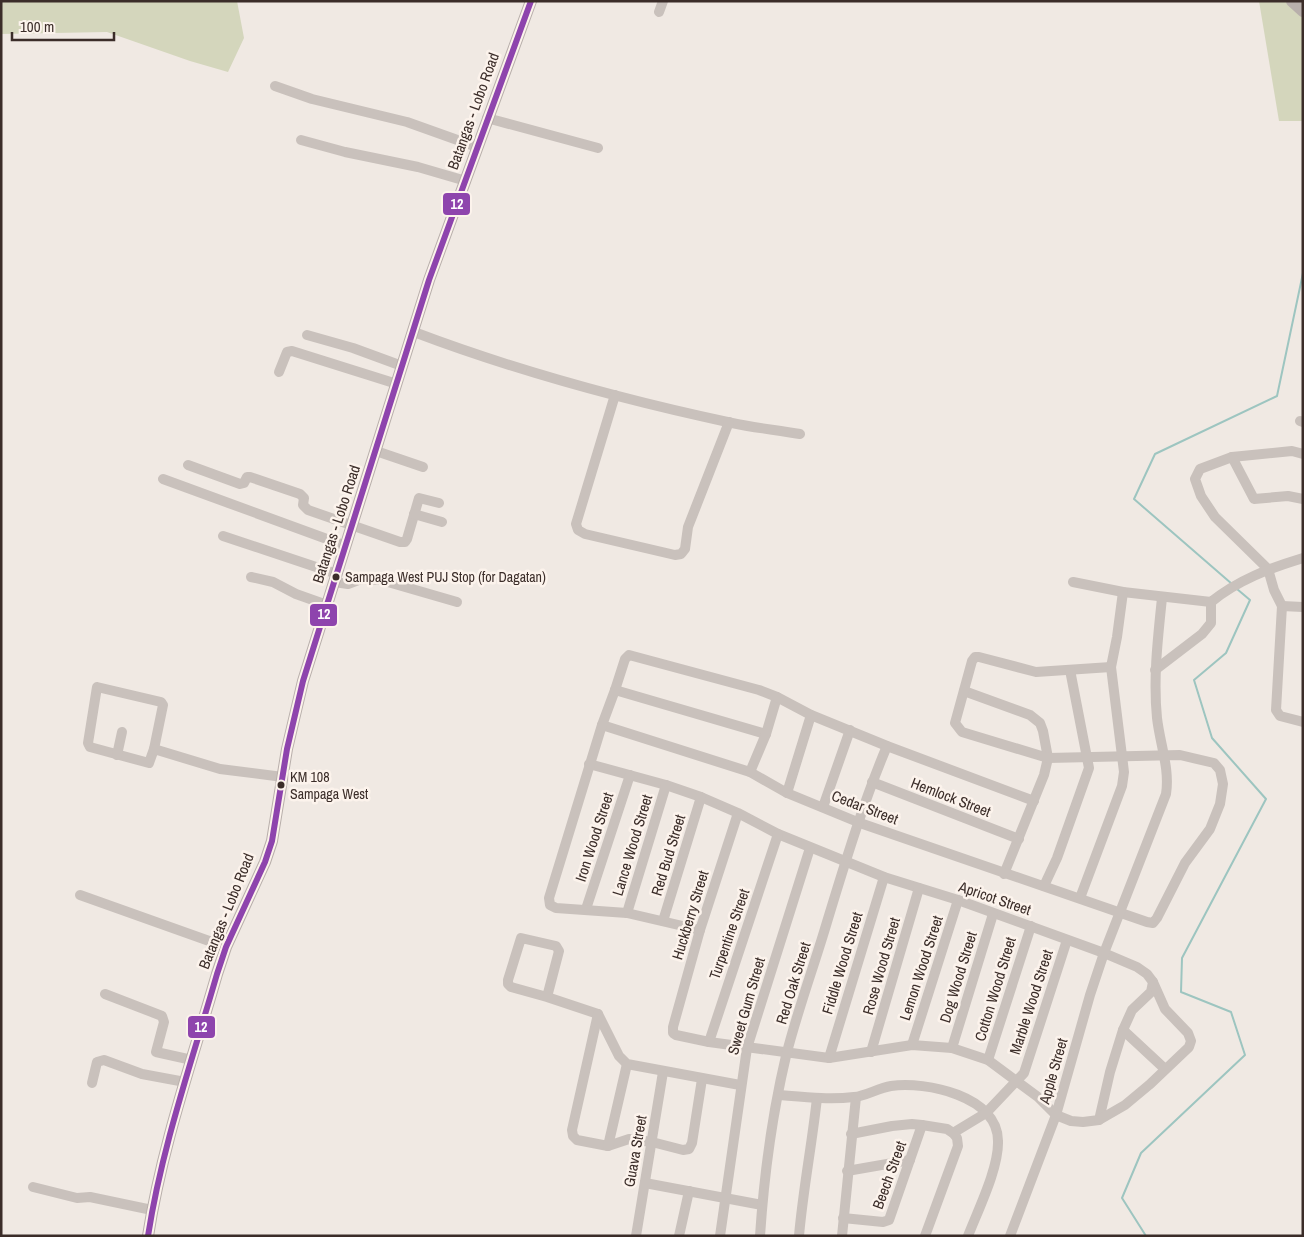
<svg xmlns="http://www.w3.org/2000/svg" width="1304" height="1237" viewBox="0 0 1304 1237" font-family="'Archivo Narrow',sans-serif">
<rect width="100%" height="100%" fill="#f0e9e3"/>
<!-- green -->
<g fill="#d4d6bc">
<polygon points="1,1 237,1 244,38 228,72 190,61 107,32 1,34"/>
<polygon points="1259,1 1303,1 1303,121 1279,121"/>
</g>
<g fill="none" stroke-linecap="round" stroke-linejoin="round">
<!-- stream -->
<g stroke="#9dc5c0" stroke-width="2">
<polyline points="1232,584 1134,499 1155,454 1277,396 1303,273"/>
<polyline points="1146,1236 1122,1198 1141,1153 1245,1055 1231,1012 1181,992 1182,958 1266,799 1212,738 1194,680 1226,653 1250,600 1237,589"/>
</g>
<!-- minor -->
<g stroke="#c9c1bc" stroke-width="10">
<polyline points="659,12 663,1"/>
<polyline points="275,86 312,99 407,122 477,147"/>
<polyline points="487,118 598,148"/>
<polyline points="301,140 345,152 418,167 466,181"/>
<path d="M414 332C517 371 624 400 732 423 755 428 778 430 800 434"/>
<polyline points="307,335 353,348 402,366"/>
<polyline points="279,372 287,352 292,351 397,384"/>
<polyline points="615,395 576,524 578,530 585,534 675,555 681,554 685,549 688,527 729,422"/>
<polyline points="1300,421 1303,422"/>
<polyline points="376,451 423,467"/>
<polyline points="1303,454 1292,451 1232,457 1200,469 1195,479 1201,496 1215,517 1268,569 1274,590 1282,606 1276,710 1280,716 1303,722"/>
<polyline points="1232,457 1254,499 1288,496 1303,499"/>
<polyline points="188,465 240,484 244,483 247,477 250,477 300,494 304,498 303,505 308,510 400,542 405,542 407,539 419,498 439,503"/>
<polyline points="163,479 346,546"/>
<polyline points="414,514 442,522"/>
<polyline points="223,536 337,574"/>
<polyline points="251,577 273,582 296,594 327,605"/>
<polyline points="334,582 348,584 361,579 381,580 457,602"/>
<path d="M1073 582 1123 592 1211 602C1238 580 1270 568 1303 558"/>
<polyline points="1282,606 1303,607"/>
<polyline points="1155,670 1202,634 1211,623 1211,602"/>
<polygon points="97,687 161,702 163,705 154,749 149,763 90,747 88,743"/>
<polyline points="615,690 766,734"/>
<polyline points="964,691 1030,715 1040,723 1043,731 1048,758 1044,775 1004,874"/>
<polyline points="602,725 750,772 787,793 860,823 1147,922 1153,923 1157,918 1185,863 1210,829 1220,804 1223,784 1220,770 1214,763 1180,755 1048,758 962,732 955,723 972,661 975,657 979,657 1036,672 1111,667"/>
<polyline points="154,749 220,769 283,777"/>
<polyline points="117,755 122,732"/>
<polyline points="589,764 666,785 701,797 738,813 778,834 884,877 958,900 1104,953 1137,967 1147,974 1153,982 1151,992 1132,1010 1123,1030 1110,1072 1099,1120 1083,1122 1071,1121 1056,1115 1038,1097 988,1060 952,1048 912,1045 829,1058 709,1042 676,1035 673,1033 673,1027 700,930 738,813"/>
<polyline points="750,772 766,734 777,697"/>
<polyline points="872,782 1019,839"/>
<polyline points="787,793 811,715"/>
<polyline points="823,807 850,730"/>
<polyline points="1044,886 1057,858 1089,768 1070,670"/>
<polyline points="80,895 226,947"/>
<polyline points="1080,898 1122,786 1124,772 1111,667 1117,637 1123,592"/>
<polyline points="586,909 630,775"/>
<polyline points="627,913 666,785"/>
<polyline points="663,921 701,797"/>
<polyline points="700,930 627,913 556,908 550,905 549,898 602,725 615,690 625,659 629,655 759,690 777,697 811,715 887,746 1034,801"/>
<polyline points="105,994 162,1016 164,1022 156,1052 192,1060"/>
<polyline points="547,997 559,951 556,946 521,938 508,980 508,984 511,987 547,997 598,1014 619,1056 627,1064 740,1085"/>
<polyline points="598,1014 572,1130 573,1136 577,1140 608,1146 629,1139 652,1142 683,1150 689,1149 692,1143 702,1079"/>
<polyline points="1123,1030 1165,1069"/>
<polyline points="709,1042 778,834"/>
<polyline points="912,1045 958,900"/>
<polyline points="952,1048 993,914"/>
<polyline points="871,1052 919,888"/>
<polyline points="829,1058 884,877"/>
<polyline points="988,1060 1031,926"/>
<polyline points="92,1083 97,1062 104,1060 142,1074 185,1082"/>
<path d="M778 1095C803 1097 829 1100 854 1097 866 1096 878 1088 891 1086 926 1081 998 1096 998 1141 999 1168 978 1210 968 1236"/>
<polyline points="1099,1120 1125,1105 1149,1085 1189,1047 1191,1041 1188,1033 1165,1009 1153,982"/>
<polyline points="953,1133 986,1113 1024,1073 1067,940"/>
<polyline points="851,1134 892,1126 912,1124 922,1125 947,1129 953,1133 957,1138 958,1146 925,1236"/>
<polyline points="608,1146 627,1064"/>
<polyline points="847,1171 910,1160"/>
<polyline points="645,1183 762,1205"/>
<polyline points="33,1187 77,1198 90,1197 152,1210"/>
<polyline points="843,1218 883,1222 889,1220 922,1125"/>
<polyline points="636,1236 663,1072"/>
<polyline points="679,1236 689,1191"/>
<polyline points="720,1236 747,1048 810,848"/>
<path d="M760 1236C764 1176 772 1115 786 1056 797 1012 814 966 827 922 845 863 863 803 887 746"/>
<path d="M799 1236C803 1190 812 1144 817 1098"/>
<polyline points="842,1236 856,1097"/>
<path d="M1010 1236 1056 1115 1090 995 1104 953 1166 794C1170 769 1160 744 1157 718 1153 678 1158 637 1162 598"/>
</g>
<!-- major -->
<g stroke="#b8afab" stroke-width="12">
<polyline points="1292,1 1303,11"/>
<path d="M148 1236C162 1146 192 1061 217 974L226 947 265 862 272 841 287 749 303 681 429 280 531 1"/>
</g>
<defs>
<path id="bus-1" d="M148 1236C162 1146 192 1061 217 974L226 947 265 862 272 841 287 749 303 681 429 280 531 1"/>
</defs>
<!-- bus-1 casing -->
<use href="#bus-1" stroke="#fcf3ec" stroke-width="10"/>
<!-- bus-1 -->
<use href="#bus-1" stroke="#8e44ad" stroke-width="6"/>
</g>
<!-- markers -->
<g fill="#3b2d29" stroke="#fcf3ec" stroke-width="2">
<circle cx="336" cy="577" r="4.5"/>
<circle cx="281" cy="785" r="4.5"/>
</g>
<g text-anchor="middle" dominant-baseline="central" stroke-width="5" stroke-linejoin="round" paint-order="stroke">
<!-- bus labels -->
<g font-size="14" fill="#3b2d29" stroke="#fcf3ec" text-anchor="start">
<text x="345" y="577">Sampaga West PUJ Stop (for Dagatan)</text>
<text x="290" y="777">KM 108<tspan x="290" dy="17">Sampaga West</tspan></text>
</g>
<!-- street labels -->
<g font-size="15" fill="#3b2d29" stroke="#fcf3ec">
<text transform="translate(473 111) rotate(-70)">Batangas - Lobo Road</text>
<text transform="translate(336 524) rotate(-72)">Batangas - Lobo Road</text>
<text transform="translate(951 797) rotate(21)">Hemlock Street</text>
<text transform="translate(865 807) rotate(21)">Cedar Street</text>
<text transform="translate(594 837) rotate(-72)">Iron Wood Street</text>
<text transform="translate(632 845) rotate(-73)">Lance Wood Street</text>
<text transform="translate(668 855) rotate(-73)">Red Bud Street</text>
<text transform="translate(995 898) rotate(19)">Apricot Street</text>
<text transform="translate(226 911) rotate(-68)">Batangas - Lobo Road</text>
<text transform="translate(690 915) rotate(-73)">Huckberry Street</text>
<text transform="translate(729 934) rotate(-71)">Turpentine Street</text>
<text transform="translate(842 963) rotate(-73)">Fiddle Wood Street</text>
<text transform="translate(881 966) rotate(-74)">Rose Wood Street</text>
<text transform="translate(921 968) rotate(-72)">Lemon Wood Street</text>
<text transform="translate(958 977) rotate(-73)">Dog Wood Street</text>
<text transform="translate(793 983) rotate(-73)">Red Oak Street</text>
<text transform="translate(995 989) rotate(-73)">Cotton Wood Street</text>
<text transform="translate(1031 1002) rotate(-72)">Marble Wood Street</text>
<text transform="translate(746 1006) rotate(-74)">Sweet Gum Street</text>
<text transform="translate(1053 1071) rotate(-74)">Apple Street</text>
<text transform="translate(635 1151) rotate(-80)">Guava Street</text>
<text transform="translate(889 1175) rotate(-70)">Beech Street</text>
</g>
</g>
<g stroke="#fcf3ec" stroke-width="2">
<rect x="442" y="192" width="29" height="24" rx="5" fill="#8e44ad"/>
<rect x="309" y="603" width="29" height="24" rx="5" fill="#8e44ad"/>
<rect x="187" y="1015" width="29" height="24" rx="5" fill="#8e44ad"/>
</g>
<g font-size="14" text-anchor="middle" font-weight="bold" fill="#fff">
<text x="457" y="209">12</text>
<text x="324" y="619">12</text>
<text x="201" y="1032">12</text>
</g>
<!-- border -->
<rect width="1304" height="1237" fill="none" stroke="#3b2d29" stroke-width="5"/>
<!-- scale -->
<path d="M12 32v8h102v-8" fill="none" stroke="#3b2d29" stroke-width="2.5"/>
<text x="20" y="32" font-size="15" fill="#3b2d29" stroke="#fcf3ec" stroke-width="4" paint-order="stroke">100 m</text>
</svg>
